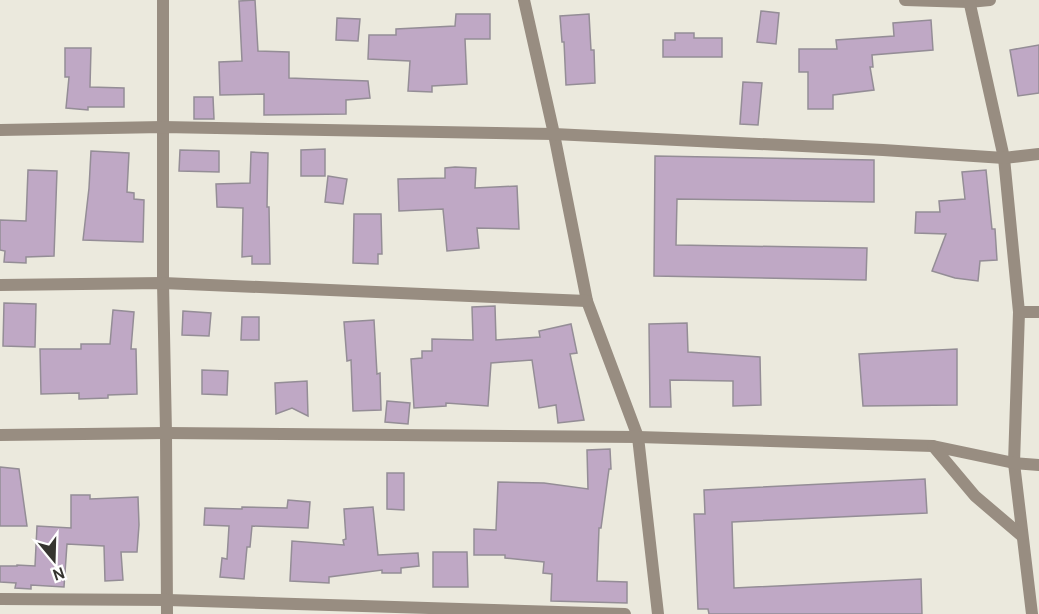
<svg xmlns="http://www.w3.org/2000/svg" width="1039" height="614" viewBox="0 0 1039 614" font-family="Cabin,sans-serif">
<rect width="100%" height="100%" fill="#ebe9dd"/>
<!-- building -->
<g fill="#bfa8c5" stroke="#948d96" stroke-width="1.5">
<polygon points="255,0 258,51 289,52 289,78 368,81 370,98 346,100 346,114 264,115 264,94 220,95 219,62 242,61 239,1"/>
<polygon points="761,11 779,13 776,44 757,42"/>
<polygon points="456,14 490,14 490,39 465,39 467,84 432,86 432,92 408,91 410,61 368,59 369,35 396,35 396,29 455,26"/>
<polygon points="589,14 591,50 594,50 595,83 566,85 564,42 562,42 560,16"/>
<polygon points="337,18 360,19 358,41 336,40"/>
<polygon points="931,20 933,50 872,55 873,67 870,67 874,90 833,95 833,109 808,109 808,72 799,72 799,49 837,49 836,40 894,36 893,23"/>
<polygon points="675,33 694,33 694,38 722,38 722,57 663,57 663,40 675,40"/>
<polygon points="1039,45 1039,93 1018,96 1010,50"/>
<polygon points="65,48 91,48 90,87 124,88 124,107 88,107 88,110 66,108 69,77 65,77"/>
<polygon points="743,82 762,83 758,125 740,124"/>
<polygon points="194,97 213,97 214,119 194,119"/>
<polygon points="325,149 325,176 301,176 301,150"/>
<polygon points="180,150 219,151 219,172 179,171"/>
<polygon points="91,151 129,153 127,192 134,193 134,199 144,200 143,242 83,240 89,188"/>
<polygon points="251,152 268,153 267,207 269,207 270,264 252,264 252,256 242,257 243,208 217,207 216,184 250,183"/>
<polygon points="655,156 874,160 874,202 677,199 676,245 867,248 866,280 654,276"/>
<polygon points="455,167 476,168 475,188 517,186 519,229 477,228 479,248 447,251 443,209 399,211 398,179 445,178 445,168"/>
<polygon points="28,170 57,171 54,256 26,257 26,263 4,262 5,251 0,250 0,220 26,221"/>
<polygon points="986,170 992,229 995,229 997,260 980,261 978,281 955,278 932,271 946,234 915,233 916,212 940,212 939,201 965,199 962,172"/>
<polygon points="328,176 347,179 343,204 325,202"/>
<polygon points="354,214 381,214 382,254 378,254 378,264 353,263"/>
<polygon points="4,303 36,304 35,347 3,346"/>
<polygon points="495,306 496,340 540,337 539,331 571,324 577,353 570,354 584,420 558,423 556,405 539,408 532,360 491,363 488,406 446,403 446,406 414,408 411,359 422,358 422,351 432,351 432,339 473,340 472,307"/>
<polygon points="113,310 134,312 131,349 136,349 137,394 108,395 108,398 79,399 79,393 41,394 40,349 81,349 81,344 110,344"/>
<polygon points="183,311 211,313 209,336 182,335"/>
<polygon points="242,317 259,317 259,340 241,340"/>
<polygon points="374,320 377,374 380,373 381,410 353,411 351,360 347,361 344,322"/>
<polygon points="687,323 688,352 760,357 761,405 733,406 733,381 670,380 671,407 650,407 649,324"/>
<polygon points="957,349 957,405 863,406 859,354"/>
<polygon points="202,370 228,371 227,395 202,394"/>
<polygon points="307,381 308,416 292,408 276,414 275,383"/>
<polygon points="387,401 410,403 408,424 385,422"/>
<polygon points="610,449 611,469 609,469 601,528 599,528 597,581 627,582 627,603 551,601 552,574 543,573 544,562 505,558 505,555 474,555 474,529 496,530 498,482 544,483 588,489 587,450"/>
<polygon points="0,467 19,469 27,526 0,526"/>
<polygon points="387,473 404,473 404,510 387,509"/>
<polygon points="925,479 927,513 732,522 734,588 921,579 922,614 709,614 708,609 698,609 694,514 705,514 704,490"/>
<polygon points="71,495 90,495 90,499 138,497 139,525 137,552 121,552 123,580 105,581 104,546 67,544 64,587 31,585 31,589 15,588 16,583 0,582 0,566 17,566 17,565 35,566 37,526 71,528"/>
<polygon points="288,500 310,502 308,528 252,526 250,547 247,547 244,579 220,577 222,558 227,559 229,526 204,525 205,508 242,509 242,507 287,508"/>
<polygon points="373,507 378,555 418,553 419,566 401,568 401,573 382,573 382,570 329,577 329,583 290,581 292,541 344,545 343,540 346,539 344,509"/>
<polygon points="433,552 467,552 468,587 433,587"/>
</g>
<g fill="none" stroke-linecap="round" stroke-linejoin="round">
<!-- minor -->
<g stroke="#988d81" stroke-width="12">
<polyline points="163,0 163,283 166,433 167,614"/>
<polyline points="524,0 554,134 587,301 638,437 658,614"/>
<polyline points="905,0 969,2 990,0"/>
<polyline points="969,0 1004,158 1019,312 1014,463 1032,614"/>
<polyline points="0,130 163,127 554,134 883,150 1004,158 1039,154"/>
<polyline points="0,285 163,283 587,301"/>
<polyline points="1019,312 1039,312"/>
<polyline points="0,435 166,433 638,437 933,446 1014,463 1039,465"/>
<polyline points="933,446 975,496 1022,536"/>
<polyline points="0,599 168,600 625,614"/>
</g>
</g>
<!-- north arrow -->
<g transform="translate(54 560) rotate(161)" stroke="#ffffff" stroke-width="4.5" paint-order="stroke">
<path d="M0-4.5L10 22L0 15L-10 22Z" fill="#363530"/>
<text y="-9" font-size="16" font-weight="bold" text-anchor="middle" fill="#363530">N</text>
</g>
</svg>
